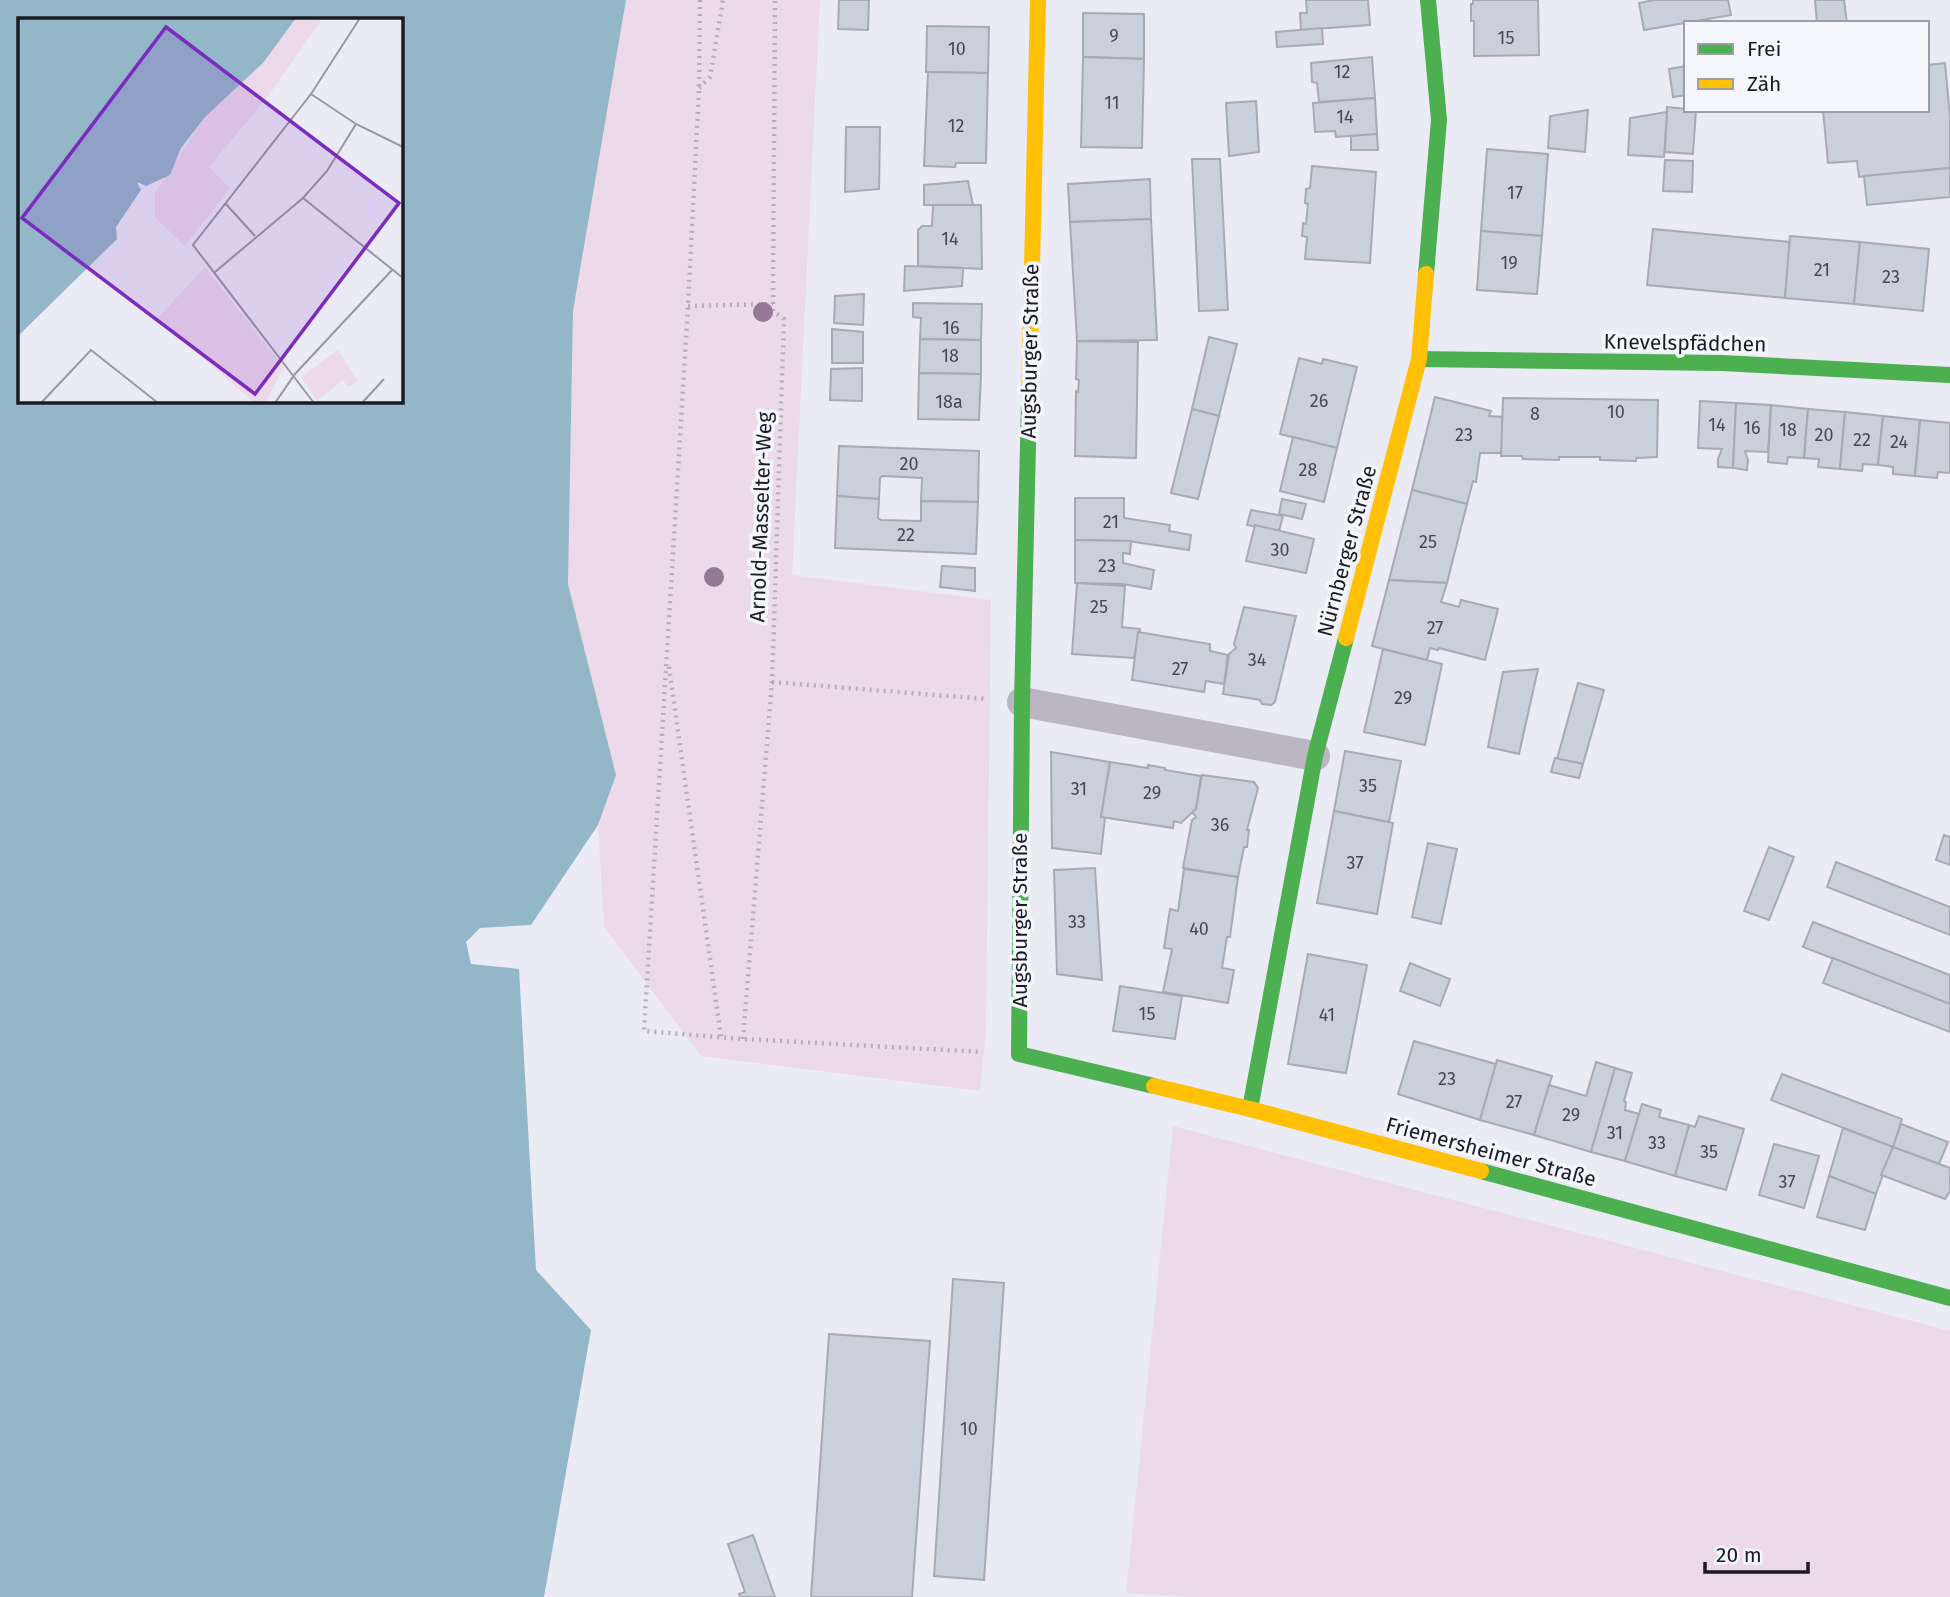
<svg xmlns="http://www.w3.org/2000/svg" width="1950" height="1597" viewBox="0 0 1950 1597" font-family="'Fira Sans',sans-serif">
<rect width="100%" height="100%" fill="#ebebf6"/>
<!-- green -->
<g fill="#ecdaeb">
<polygon points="626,0 820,0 792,575 991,600 986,1031 980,1091 701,1056 604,927 598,825 616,775 568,584 573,311"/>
<polygon points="1173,1126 1950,1331 1950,1597 1191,1597 1126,1593"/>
</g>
<!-- water -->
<path fill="#93b6c8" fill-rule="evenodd" d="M0 0H626L573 311 568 584 616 775 598 825 531 925 480 928 466 942 471 964 519 969 536 1270 591 1330 544 1597H0ZM19 19H401V401H19Z"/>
<!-- building -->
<g fill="#c9cfdb" stroke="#a7aab2" stroke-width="2">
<polygon points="839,0 869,0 868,30 838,29"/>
<polygon points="1306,0 1368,0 1370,25 1301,30 1300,13 1307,13"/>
<polygon points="1473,0 1538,0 1539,55 1474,56 1474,21 1471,21 1471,4 1473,4"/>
<polygon points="1654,0 1728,0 1731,15 1644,30 1639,3"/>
<polygon points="1815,0 1844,0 1847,23 1817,23"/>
<polygon points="1083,13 1144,14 1144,59 1083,57"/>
<polygon points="927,26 989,27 988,73 926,72"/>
<polygon points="1322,28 1323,44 1277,47 1276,32"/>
<polygon points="1083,57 1144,59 1142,148 1081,147"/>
<polygon points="1372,57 1375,98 1319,102 1317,83 1312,82 1311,63"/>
<polygon points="1945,63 1950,117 1950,168 1859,177 1857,161 1828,163 1823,110 1927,110 1927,65"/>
<polygon points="1686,66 1686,95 1673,97 1669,69"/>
<polygon points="928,72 988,73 986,163 956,163 955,167 924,166"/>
<polygon points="1375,98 1377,134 1336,137 1335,131 1315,132 1313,103"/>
<polygon points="1256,101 1259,152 1229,156 1226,103"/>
<polygon points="1667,107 1696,110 1693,154 1665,152"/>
<polygon points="1588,110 1585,152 1548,148 1550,116"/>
<polygon points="1667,112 1664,157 1628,155 1630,118"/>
<polygon points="846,127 880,127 879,189 845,192"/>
<polygon points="1377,134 1378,150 1351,150 1351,136"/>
<polygon points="1487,149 1548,154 1542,236 1481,231"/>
<polygon points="1192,159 1220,159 1228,310 1199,311"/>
<polygon points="1665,160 1693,161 1692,192 1663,191"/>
<polygon points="1312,166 1376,172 1370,263 1305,259 1307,237 1302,236 1303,223 1306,224 1308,204 1305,203 1306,189 1310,188"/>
<polygon points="1950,168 1950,197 1867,205 1864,176"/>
<polygon points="1150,179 1151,219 1070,222 1068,184"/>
<polygon points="968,181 973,205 924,205 924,185"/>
<polygon points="933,205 981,205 982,269 918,266 918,230 922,226 932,226"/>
<polygon points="1151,219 1157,340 1077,341 1070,222"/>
<polygon points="1653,229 1790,242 1785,298 1647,285"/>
<polygon points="1481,231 1542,236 1537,294 1477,290"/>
<polygon points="1790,236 1860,242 1854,304 1785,298"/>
<polygon points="1860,242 1929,249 1923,311 1854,304"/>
<polygon points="905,266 963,268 962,286 904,291"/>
<polygon points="864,294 863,325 834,323 835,296"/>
<polygon points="913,303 982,304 981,340 920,339 921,318 913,317"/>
<polygon points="832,329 863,332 863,363 832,363"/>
<polygon points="1209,337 1237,344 1219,416 1192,409"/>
<polygon points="920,339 981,340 981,374 919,373"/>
<polygon points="1077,341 1138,342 1136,458 1075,456 1076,391 1078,392 1079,380 1076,379"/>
<polygon points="1299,358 1322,364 1323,359 1357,367 1337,448 1280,434"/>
<polygon points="862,368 862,401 830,400 831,369"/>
<polygon points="919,373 981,374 979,420 918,419"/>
<polygon points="1435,397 1491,411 1489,416 1502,417 1502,453 1480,453 1476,482 1473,481 1467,504 1412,490"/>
<polygon points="1503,398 1658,400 1657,457 1636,458 1636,461 1600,460 1600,457 1559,457 1559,460 1523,459 1522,456 1501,456"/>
<polygon points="1700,401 1736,403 1733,468 1718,467 1718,459 1722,449 1698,448"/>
<polygon points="1736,403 1771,405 1768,452 1745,451 1748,460 1747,470 1733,468"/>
<polygon points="1771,405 1808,409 1804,458 1788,457 1787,464 1768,462"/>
<polygon points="1192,409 1219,416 1198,499 1171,493"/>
<polygon points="1808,409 1845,412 1840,469 1818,467 1819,459 1804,458"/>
<polygon points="1845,412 1883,416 1878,465 1863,464 1862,471 1840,469"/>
<polygon points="1883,416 1920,420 1915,476 1893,474 1893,467 1878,465"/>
<polygon points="1920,420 1950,423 1950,473 1938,472 1937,478 1915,476"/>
<polygon points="1293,437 1337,448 1324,502 1280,491"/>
<polygon points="839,446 979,451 978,502 921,501 922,478 882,476 880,478 879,499 837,496"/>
<polygon points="1412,490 1467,504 1447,583 1389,580"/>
<polygon points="837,496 879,499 878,518 881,520 921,521 921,501 978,502 976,554 835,548"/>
<polygon points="1075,498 1124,498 1124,518 1170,525 1169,531 1191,535 1189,550 1128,541 1075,540"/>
<polygon points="1282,499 1306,504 1302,519 1279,514"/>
<polygon points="1251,510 1283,516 1279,531 1247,525"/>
<polygon points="1255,525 1314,539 1306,573 1246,561"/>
<polygon points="1075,540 1131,541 1130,554 1123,553 1123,563 1154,570 1151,589 1123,584 1075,583"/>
<polygon points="942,566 975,568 975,591 940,587"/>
<polygon points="1389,580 1447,583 1441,602 1459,607 1461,600 1498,609 1485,660 1439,648 1438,650 1430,648 1427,660 1372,646"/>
<polygon points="1077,583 1125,586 1122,627 1140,629 1134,658 1072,654"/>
<polygon points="1244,607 1296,616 1275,702 1271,705 1262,704 1260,700 1223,694 1229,654 1236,648 1234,644"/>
<polygon points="1138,632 1210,644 1210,651 1228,655 1224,684 1206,681 1204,692 1132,680"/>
<polygon points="1383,649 1442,664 1425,745 1364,732"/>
<polygon points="1538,669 1519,754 1488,747 1503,672"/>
<polygon points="1578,683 1604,690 1583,764 1557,759"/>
<polygon points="1345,751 1401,761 1389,822 1334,811"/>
<polygon points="1051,752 1110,762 1101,817 1105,817 1101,854 1052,848"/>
<polygon points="1555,758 1583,764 1579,778 1551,772"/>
<polygon points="1110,762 1148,768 1148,765 1165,768 1165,770 1201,776 1196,809 1181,823 1174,821 1173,828 1101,817"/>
<polygon points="1202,775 1254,782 1258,788 1247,830 1249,830 1247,847 1244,847 1238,877 1183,868 1192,820 1196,817 1192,812 1196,809"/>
<polygon points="1334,811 1393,823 1377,914 1317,903"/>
<polygon points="1944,835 1950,837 1950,865 1936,860"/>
<polygon points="1428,843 1457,849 1441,924 1412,917"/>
<polygon points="1769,847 1794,857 1769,920 1744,911"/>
<polygon points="1836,862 1950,907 1950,935 1827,887"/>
<polygon points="1095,868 1102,980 1057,974 1054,870"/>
<polygon points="1184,869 1238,877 1230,937 1227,937 1222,968 1234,970 1228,1003 1163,992 1172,949 1164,948 1170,909 1178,911"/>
<polygon points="1813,922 1950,975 1950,1004 1803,947"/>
<polygon points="1308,954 1367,965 1346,1073 1288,1064"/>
<polygon points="1833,958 1950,1004 1950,1032 1823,983"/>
<polygon points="1410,963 1450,979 1440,1006 1400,991"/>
<polygon points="1120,986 1182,996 1175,1039 1113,1031"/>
<polygon points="1414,1041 1496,1064 1480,1120 1398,1094"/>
<polygon points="1497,1060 1552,1076 1534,1135 1480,1120"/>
<polygon points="1596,1062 1615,1068 1591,1152 1534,1135 1549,1085 1586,1096"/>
<polygon points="1615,1068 1632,1073 1624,1101 1626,1102 1625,1110 1639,1114 1625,1161 1591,1152"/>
<polygon points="1782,1074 1902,1119 1893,1147 1771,1100"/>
<polygon points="1642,1104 1661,1110 1659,1117 1689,1125 1675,1176 1625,1161"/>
<polygon points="1699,1116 1744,1129 1726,1190 1675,1176 1689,1125 1695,1127"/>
<polygon points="1901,1124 1948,1142 1939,1164 1893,1147"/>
<polygon points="1843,1128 1893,1147 1876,1194 1829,1176"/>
<polygon points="1774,1144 1819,1156 1804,1208 1759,1195"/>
<polygon points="1893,1147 1950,1168 1950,1191 1945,1199 1881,1175"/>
<polygon points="1829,1176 1876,1194 1865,1230 1817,1217"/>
<polygon points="953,1279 1004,1283 984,1580 934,1576"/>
<polygon points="829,1334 930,1341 912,1597 811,1597"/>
<polygon points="753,1535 775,1597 740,1597 739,1594 745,1592 728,1544"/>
</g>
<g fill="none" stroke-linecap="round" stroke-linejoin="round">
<!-- path -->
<g stroke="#b4b0ba" stroke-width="4.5" stroke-dasharray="2 5" stroke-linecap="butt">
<polyline points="700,0 699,89 688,306 644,1031 743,1039 983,1052"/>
<polyline points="699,88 710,77 723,0"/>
<polyline points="688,306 773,304"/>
<polyline points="669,667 721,1037"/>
<polyline points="772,682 987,699"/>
<polyline points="743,1039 772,682 784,319 773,311 773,304 775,0"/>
</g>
<!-- street -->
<polyline stroke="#bcb6c2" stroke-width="30" points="1022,702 1315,756"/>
<!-- fast -->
<g stroke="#4caf50" stroke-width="16">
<polyline points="1426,274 1439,120 1428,0"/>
<polyline points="1419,359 1721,363 1950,375"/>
<polyline points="1029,401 1022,702 1019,1054 1154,1086"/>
<polyline points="1250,1109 1315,756 1346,638"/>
<polyline points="1481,1171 1950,1298"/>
</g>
<!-- slow -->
<g stroke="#ffc107" stroke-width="16">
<polyline points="1029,401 1038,0"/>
<polyline points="1346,638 1419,359 1426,274"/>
<polyline points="1154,1086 1250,1109 1481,1171"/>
</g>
</g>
<!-- trees -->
<g fill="#967a95">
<circle cx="763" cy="312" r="10"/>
<circle cx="714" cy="577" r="10"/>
</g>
<g text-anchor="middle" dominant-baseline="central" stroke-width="7" stroke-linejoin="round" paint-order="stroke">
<!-- number labels -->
<g font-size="18" fill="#464852">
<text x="1114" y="36">9</text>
<text x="1506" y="38">15</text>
<text x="957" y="49">10</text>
<text x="1342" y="72">12</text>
<text x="1112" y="103">11</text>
<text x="1345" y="117">14</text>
<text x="956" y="126">12</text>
<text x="1515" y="193">17</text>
<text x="950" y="239">14</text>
<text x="1509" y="263">19</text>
<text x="1822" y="270">21</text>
<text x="1891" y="277">23</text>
<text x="951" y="328">16</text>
<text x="950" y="356">18</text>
<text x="1319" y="401">26</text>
<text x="949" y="402">18a</text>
<text x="1616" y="412">10</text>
<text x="1535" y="414">8</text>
<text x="1717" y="425">14</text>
<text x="1752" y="428">16</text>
<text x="1788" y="430">18</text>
<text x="1464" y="435">23</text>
<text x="1824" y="435">20</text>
<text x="1862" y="440">22</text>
<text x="1899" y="442">24</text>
<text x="909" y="464">20</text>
<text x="1308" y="470">28</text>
<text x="1111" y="522">21</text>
<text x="906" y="535">22</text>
<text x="1428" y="542">25</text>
<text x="1280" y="550">30</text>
<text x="1107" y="566">23</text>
<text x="1099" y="607">25</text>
<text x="1435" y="628">27</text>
<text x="1257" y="660">34</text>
<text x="1180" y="669">27</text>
<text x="1403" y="698">29</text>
<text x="1368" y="786">35</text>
<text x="1079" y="789">31</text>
<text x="1152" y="793">29</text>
<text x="1220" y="825">36</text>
<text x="1355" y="863">37</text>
<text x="1077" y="922">33</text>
<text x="1199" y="929">40</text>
<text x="1147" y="1014">15</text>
<text x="1327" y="1015">41</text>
<text x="1447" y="1079">23</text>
<text x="1514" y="1102">27</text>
<text x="1571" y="1115">29</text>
<text x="1615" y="1133">31</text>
<text x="1657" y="1143">33</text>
<text x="1709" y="1152">35</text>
<text x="1787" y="1182">37</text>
<text x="969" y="1429">10</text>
</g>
<!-- street labels -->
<g font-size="21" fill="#1a1b24" stroke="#f5f6fb">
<text transform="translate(1685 343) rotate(1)">Knevelspfädchen</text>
<text transform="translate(1030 351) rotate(-89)">Augsburger Straße</text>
<text transform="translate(761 517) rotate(-88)">Arnold-Masselter-Weg</text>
<text transform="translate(1347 551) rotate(-75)">Nürnberger Straße</text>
<text transform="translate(1020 920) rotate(-90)">Augsburger Straße</text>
<text transform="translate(1491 1152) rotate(15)">Friemersheimer Straße</text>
</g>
</g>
<!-- overview -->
<g transform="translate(18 18)">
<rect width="385" height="385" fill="#ebebf6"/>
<path d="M278 0H305L251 77 191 149 212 170 167 228 137 199V175L188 98 245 45ZM187 249 266 350 247 385H237L139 301ZM320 332 340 363 330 369 325 362 299 383 283 359Z" fill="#ecdaeb"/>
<path d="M0 0H278L245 45 188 98 163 130 152 157 128 168 119 164 123 172 98 209 99 221 0 318Z" fill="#93b6c8"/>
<path fill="none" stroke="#9798a2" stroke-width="2" d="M293 76 338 106 385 129M285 180 385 260M207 185 237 218M197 254 285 180 309 153 338 106M23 385 73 332 140 385M257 385 277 356 374 252M296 385 175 227 293 76 342 0M344 385 366 361"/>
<path fill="#7b2cbf" fill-opacity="0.15" stroke="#7b2cbf" stroke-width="3.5" d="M148 9 381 185 237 376 4 200Z"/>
<rect width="385" height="385" fill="none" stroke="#1a1b24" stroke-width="3.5"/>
</g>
<!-- legend -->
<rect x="1684" y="21" width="245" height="91" fill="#f5f6fb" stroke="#9d9ea5" stroke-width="2"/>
<rect x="1698" y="44" width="35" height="10" fill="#4caf50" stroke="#9d9ea5" stroke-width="2"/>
<text x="1747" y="56" font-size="21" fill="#1a1b24">Frei</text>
<rect x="1698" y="79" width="35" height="10" fill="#ffc107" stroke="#9d9ea5" stroke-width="2"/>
<text x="1747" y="91" font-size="21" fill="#1a1b24">Zäh</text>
<!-- scale -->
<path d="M1705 1562v10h103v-10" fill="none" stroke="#1a1b24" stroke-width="3.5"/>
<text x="1716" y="1562" font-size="21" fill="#1a1b24" stroke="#f5f6fb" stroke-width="5" paint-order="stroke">20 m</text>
</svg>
